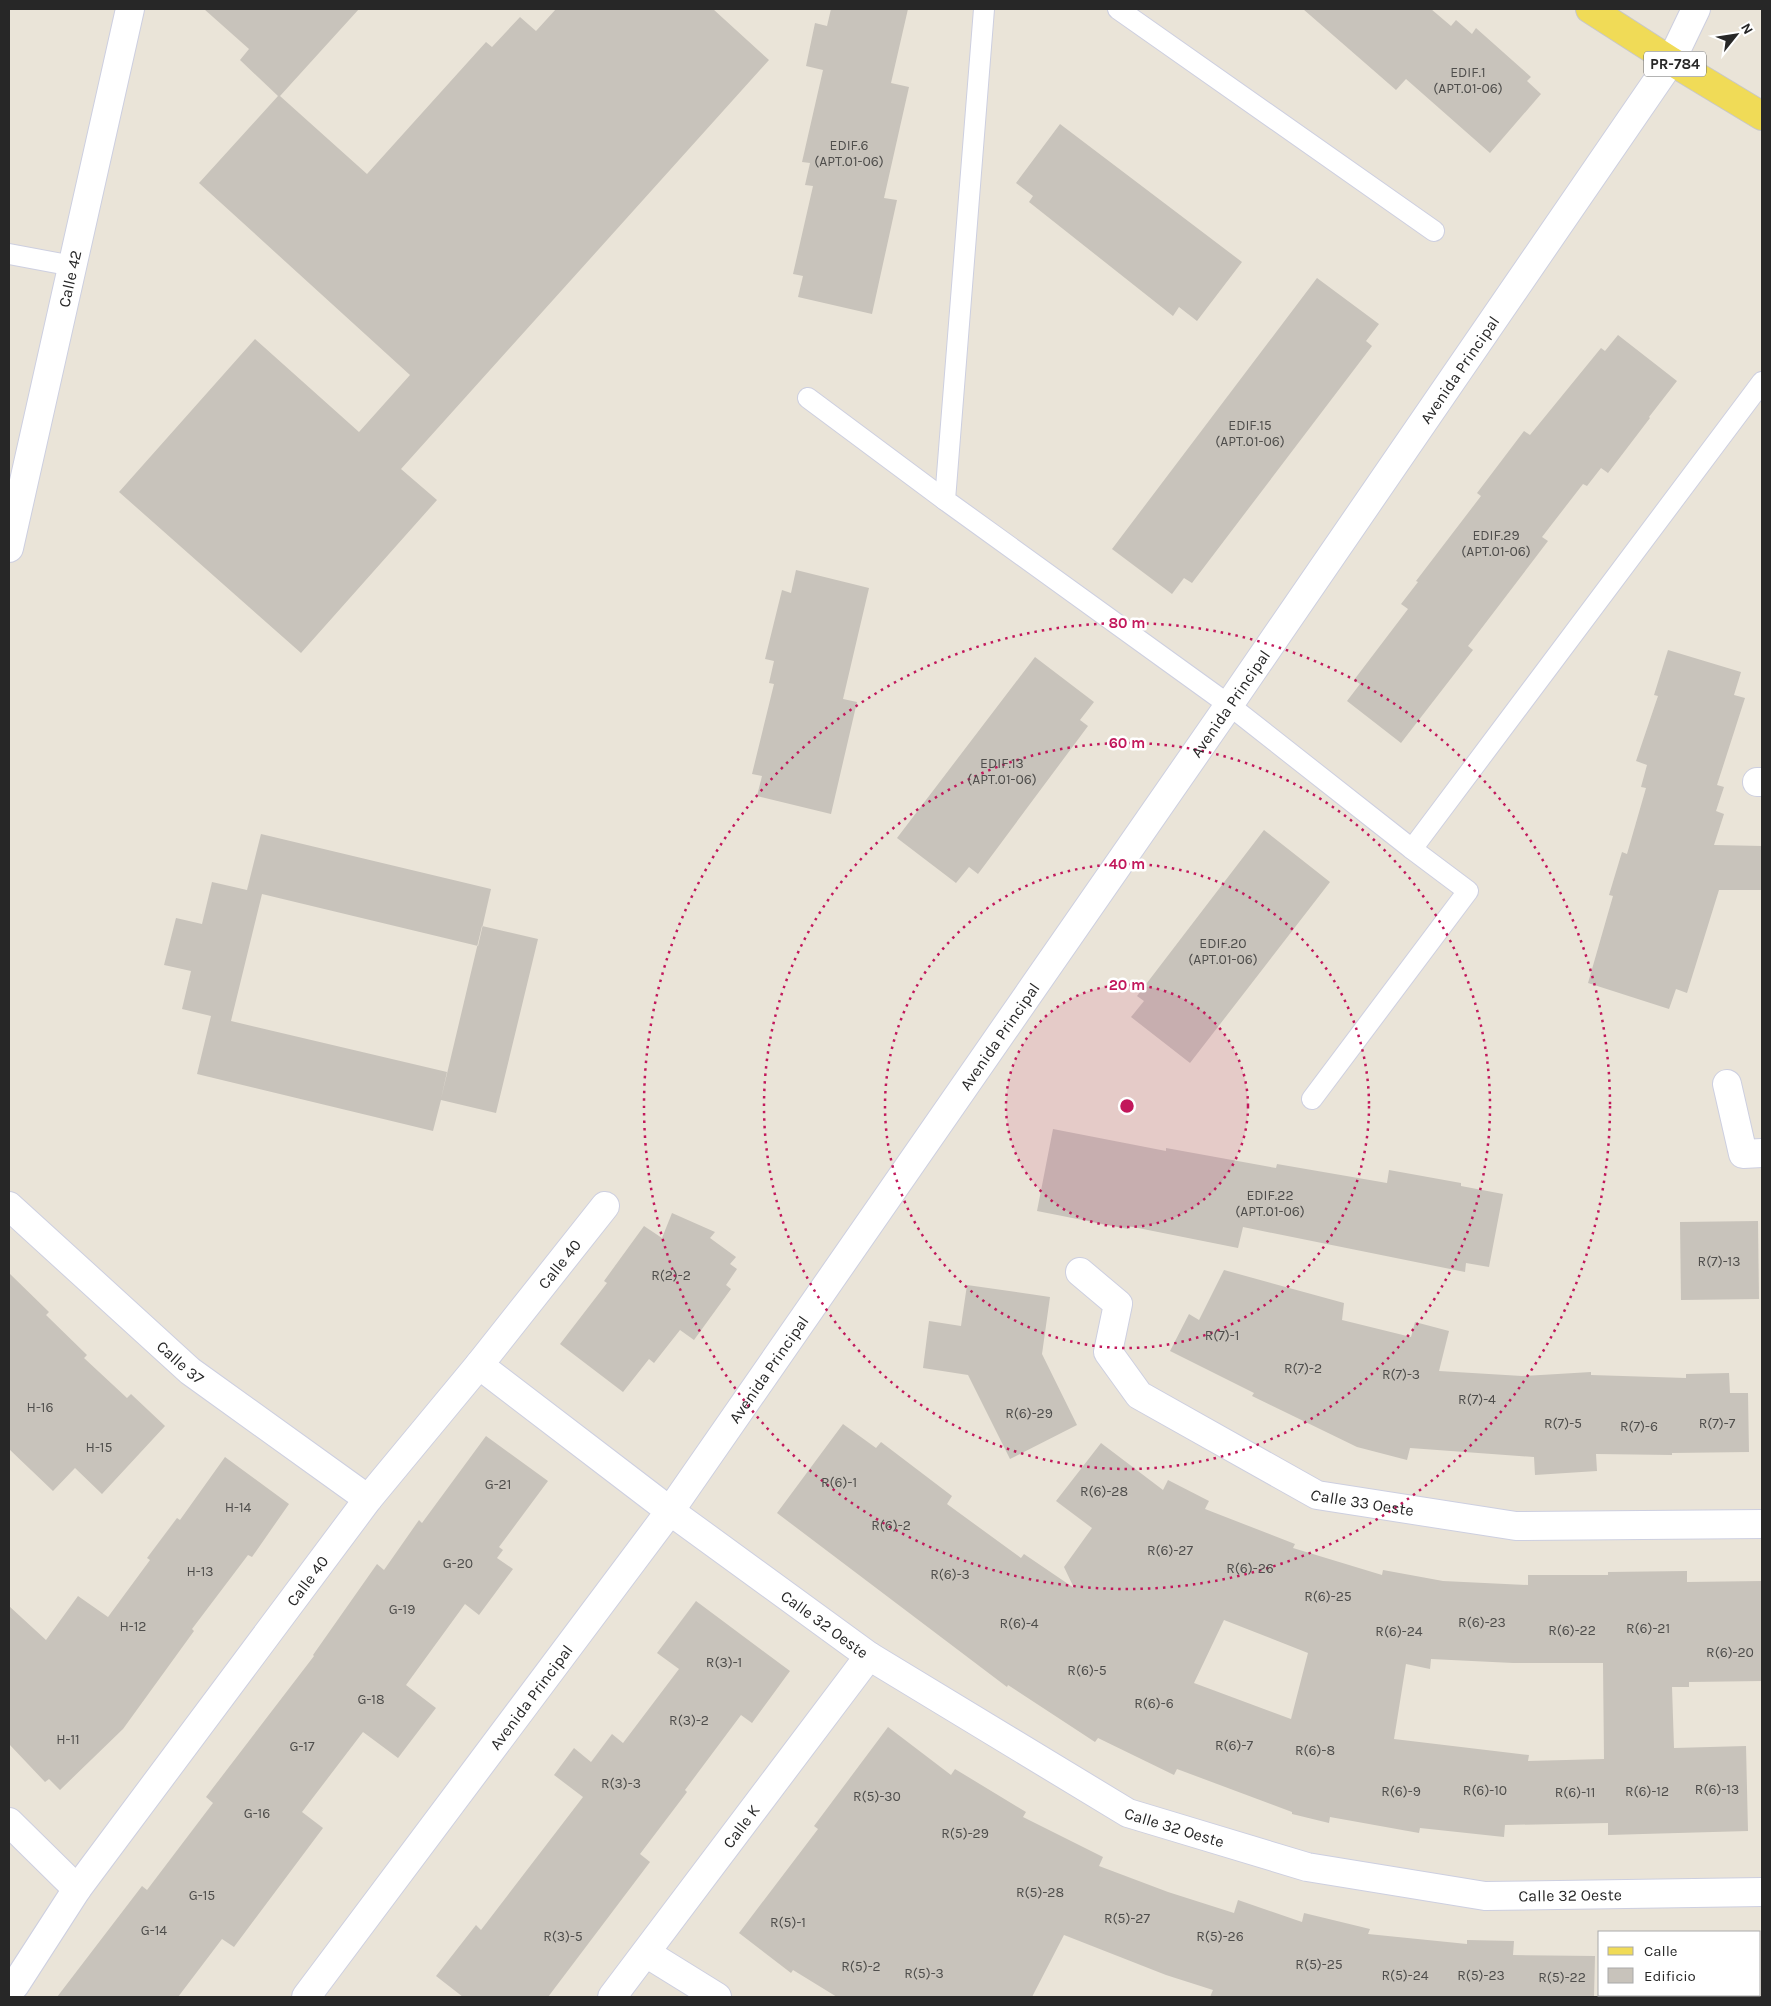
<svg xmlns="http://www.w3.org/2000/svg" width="1771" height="2006" viewBox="0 0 1771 2006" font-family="Karla,sans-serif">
<rect width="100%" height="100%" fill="#eae4d8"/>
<!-- building -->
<g fill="#c8c3bb" fill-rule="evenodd">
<polygon points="204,9 359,9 280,96 367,174 486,42 492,47 520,17 536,31 556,9 713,9 769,60 401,469 437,500 301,653 119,492 255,339 359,432 410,375 199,183 278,96 240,60 249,49"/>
<polygon points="831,9 908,9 891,83 909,87 884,198 897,200 872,314 798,297 803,276 793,274 813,186 805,185 810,163 802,162 823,70 806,66 815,23 827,26"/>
<polygon points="1303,9 1431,9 1451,26 1456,20 1472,34 1476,28 1531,77 1527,81 1541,94 1490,153 1406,79 1396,90"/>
<polygon points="1060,124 1242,262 1197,321 1179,307 1173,316 1029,202 1033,196 1016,183"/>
<polygon points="1317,278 1379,324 1366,341 1372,346 1192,583 1184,578 1172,594 1112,549"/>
<polygon points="1618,335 1677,381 1649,417 1650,418 1608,473 1601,468 1587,486 1583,484 1542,537 1548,541 1468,646 1473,650 1401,743 1347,701 1360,684 1354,680 1408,609 1401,604 1418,582 1416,581 1481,496 1477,493 1524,431 1530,435 1601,348 1605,351"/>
<polygon points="796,570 869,588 843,699 857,702 831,814 757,796 762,776 752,774 774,684 769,683 774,661 765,659 782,590 791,593"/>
<polygon points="1668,650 1741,672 1734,695 1745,698 1717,785 1724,787 1716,811 1724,814 1714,845 1762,846 1762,890 1719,890 1687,993 1676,989 1669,1009 1588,983 1613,896 1609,895 1622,852 1627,854 1646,788 1641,787 1647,765 1636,761 1658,696 1654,695"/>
<polygon points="1035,657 1094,702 1080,720 1088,726 978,874 969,867 956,883 897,838"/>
<polygon points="1264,830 1330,882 1190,1063 1131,1017 1144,1001 1137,996"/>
<polygon points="261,834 491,889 478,946 262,894 231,1021 447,1072 441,1099 482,926 538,939 496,1113 441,1100 433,1131 197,1074 211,1016 182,1009 191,971 164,965 176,918 202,924 212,882 247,890"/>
<polygon points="1053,1129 1166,1151 1166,1148 1276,1168 1277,1164 1387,1183 1389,1170 1461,1183 1461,1186 1503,1194 1489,1267 1466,1263 1465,1272 1243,1227 1238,1248 1128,1226 1128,1229 1037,1211"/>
<polygon points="672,1213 715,1232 710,1238 736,1257 730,1264 737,1269 726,1285 731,1289 694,1340 680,1330 654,1363 649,1359 623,1392 560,1344 607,1283 604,1281 644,1226 662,1238"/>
<polygon points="1758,1221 1759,1299 1681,1300 1680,1222"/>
<polygon points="1224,1270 1344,1303 1342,1320 1411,1337 1415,1322 1449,1331 1439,1371 1522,1376 1591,1372 1591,1375 1686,1378 1686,1374 1729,1373 1730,1393 1748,1393 1749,1452 1672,1453 1672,1455 1596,1454 1597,1471 1535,1475 1534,1457 1410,1448 1407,1460 1357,1447 1252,1396 1254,1393 1170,1351 1189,1314 1199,1320"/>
<polygon points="9,1273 49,1312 46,1315 87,1355 84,1358 127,1398 131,1394 165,1426 102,1494 75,1468 53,1491 9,1449"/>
<polygon points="967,1285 1050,1297 1042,1354 1077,1425 1010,1459 968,1375 923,1368 929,1321 961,1326"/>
<path d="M843 1424 876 1448 881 1442 952 1496 947 1504 1021 1558 1024 1554 1074 1588 1064 1567 1092 1528 1056 1501 1101 1443 1163 1490 1168 1480 1209 1501 1205 1509 1295 1544 1293 1548 1382 1575 1383 1570 1443 1581 1528 1585V1575H1608V1572L1687 1571V1582L1762 1581V1681L1689 1682V1687H1672L1674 1748 1746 1746 1748 1831 1608 1835V1823L1505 1825 1504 1837 1420 1828 1419 1833 1330 1817 1329 1823 1292 1814V1812L1177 1769 1174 1775 1098 1738 1095 1742 1008 1685 1007 1687 777 1513ZM1224 1620 1308 1653 1291 1719 1194 1683ZM1431 1659 1513 1663H1603L1604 1759 1528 1761 1529 1755 1394 1739 1406 1664 1430 1669Z"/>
<polygon points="486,1436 548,1481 499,1547 503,1550 497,1558 513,1569 479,1615 465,1604 406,1685 436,1708 398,1758 363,1732 302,1812 323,1828 234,1947 222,1939 178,1997 57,1997 142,1886 147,1890 213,1803 206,1797 314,1656 313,1655 377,1564 384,1570 419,1520 422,1523"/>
<polygon points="225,1457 289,1504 252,1557 248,1555 192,1629 194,1631 123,1729 60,1790 49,1779 45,1782 9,1744 9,1606 46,1640 78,1596 108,1617 150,1560 147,1558 177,1518 180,1520"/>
<polygon points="696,1601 790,1671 752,1723 741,1715 685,1790 687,1792 640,1854 650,1862 548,1997 463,1997 436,1976 476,1925 481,1930 583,1797 554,1775 574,1748 591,1762 612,1734 623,1743 679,1669 657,1653"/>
<polygon points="888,1727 951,1775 955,1769 1026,1812 1023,1817 1103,1857 1099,1866 1168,1892 1234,1913 1238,1900 1302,1922 1304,1913 1370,1929 1368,1934 1467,1944 1467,1940 1514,1941 1513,1955 1595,1956 1594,1997 1210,1997 1213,1990 1166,1975 1064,1935 1032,1997 837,1997 793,1970 791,1973 739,1933 818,1829 814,1826"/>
</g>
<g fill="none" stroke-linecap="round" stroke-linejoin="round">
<defs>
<g id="lane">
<polyline points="984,9 945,500 1229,705 1412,849"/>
<polyline points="1118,9 1434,231"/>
<polyline points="9,254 73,266"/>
<polyline points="808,398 945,500"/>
<polyline points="1312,1099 1468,891 1412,849 1762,382"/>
</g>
<g id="street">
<polyline points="1671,61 1696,9"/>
<path id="s1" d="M9 548 130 9"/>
<polyline points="1757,782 1762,782"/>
<polyline points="1727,1084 1743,1154 1762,1153"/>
<path id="s2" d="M9 1206 190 1371 368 1499"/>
<path id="s3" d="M1080 1272 1118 1304 1108 1352 1139 1395 1317 1495 1516 1526 1762 1524"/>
<path id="s4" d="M479 1365 670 1511 869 1656 1128 1813 1307 1867 1485 1896 1762 1892"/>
<polyline points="9,1822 77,1889"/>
<polyline points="646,1953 717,1997"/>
<path id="s5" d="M15 1985 77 1889 368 1499 479 1365 605 1206"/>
<path id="s6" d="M612 1997 869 1656"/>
</g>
<g id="secondary">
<path id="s7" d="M306 1997 670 1511 1229 705 1671 61"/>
</g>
<polyline id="primary" points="1590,9 1671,61 1762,116"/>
</defs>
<!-- lane casing -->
<use href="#lane" stroke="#cdcfe0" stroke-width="22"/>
<!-- street casing -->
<use href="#street" stroke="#cdcfe0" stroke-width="30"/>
<!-- secondary casing -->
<use href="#secondary" stroke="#cdcfe0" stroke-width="30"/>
<!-- primary casing -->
<use href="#primary" stroke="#c7c7c7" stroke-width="30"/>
<!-- lane -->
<use href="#lane" stroke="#fff" stroke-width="20"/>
<!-- street -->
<use href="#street" stroke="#fff" stroke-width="28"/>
<!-- secondary -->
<use href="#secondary" stroke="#fff" stroke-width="28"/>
<!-- primary -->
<use href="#primary" stroke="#f0db57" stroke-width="28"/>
</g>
<!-- distance rings -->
<circle cx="1127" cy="1106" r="121" fill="#c2185b" fill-opacity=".12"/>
<g fill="none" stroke="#c2185b" stroke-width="2.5" stroke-dasharray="2.5 5">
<circle cx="1127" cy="1106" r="121"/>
<circle cx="1127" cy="1106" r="242"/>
<circle cx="1127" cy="1106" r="363"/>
<circle cx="1127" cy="1106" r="483"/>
</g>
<g text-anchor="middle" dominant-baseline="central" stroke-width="5" stroke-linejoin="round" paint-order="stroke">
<!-- number labels -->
<g font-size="14" fill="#4f4e4c">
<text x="1468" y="72">EDIF.1<tspan x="1468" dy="16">(APT.01-06)</tspan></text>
<text x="849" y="145">EDIF.6<tspan x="849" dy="16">(APT.01-06)</tspan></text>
<text x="1250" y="425">EDIF.15<tspan x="1250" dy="16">(APT.01-06)</tspan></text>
<text x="1496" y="535">EDIF.29<tspan x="1496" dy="16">(APT.01-06)</tspan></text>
<text x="1002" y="763">EDIF.13<tspan x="1002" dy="16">(APT.01-06)</tspan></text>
<text x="1223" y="943">EDIF.20<tspan x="1223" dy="16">(APT.01-06)</tspan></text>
<text x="1270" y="1195">EDIF.22<tspan x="1270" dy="16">(APT.01-06)</tspan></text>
<text x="1719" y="1261">R(7)-13</text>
<text x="671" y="1275">R(2)-2</text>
<text x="1222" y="1335">R(7)-1</text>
<text x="1303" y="1368">R(7)-2</text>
<text x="1401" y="1374">R(7)-3</text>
<text x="1477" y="1399">R(7)-4</text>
<text x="40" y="1407">H-16</text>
<text x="1029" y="1413">R(6)-29</text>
<text x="1563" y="1423">R(7)-5</text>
<text x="1717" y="1423">R(7)-7</text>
<text x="1639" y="1426">R(7)-6</text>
<text x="99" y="1447">H-15</text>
<text x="839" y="1482">R(6)-1</text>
<text x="498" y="1484">G-21</text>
<text x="1104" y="1491">R(6)-28</text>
<text x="238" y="1507">H-14</text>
<text x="891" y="1525">R(6)-2</text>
<text x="1170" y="1550">R(6)-27</text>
<text x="458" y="1563">G-20</text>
<text x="1250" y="1568">R(6)-26</text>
<text x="200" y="1571">H-13</text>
<text x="950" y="1574">R(6)-3</text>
<text x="1328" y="1596">R(6)-25</text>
<text x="402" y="1609">G-19</text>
<text x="1482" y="1622">R(6)-23</text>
<text x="1019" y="1623">R(6)-4</text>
<text x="133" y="1626">H-12</text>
<text x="1648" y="1628">R(6)-21</text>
<text x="1572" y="1630">R(6)-22</text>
<text x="1399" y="1631">R(6)-24</text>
<text x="1730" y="1652">R(6)-20</text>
<text x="724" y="1662">R(3)-1</text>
<text x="1087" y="1670">R(6)-5</text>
<text x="371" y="1699">G-18</text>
<text x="1154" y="1703">R(6)-6</text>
<text x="689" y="1720">R(3)-2</text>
<text x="68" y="1739">H-11</text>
<text x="1234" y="1745">R(6)-7</text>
<text x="302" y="1746">G-17</text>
<text x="1315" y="1750">R(6)-8</text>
<text x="621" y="1783">R(3)-3</text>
<text x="1717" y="1789">R(6)-13</text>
<text x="1485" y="1790">R(6)-10</text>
<text x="1401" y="1791">R(6)-9</text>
<text x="1647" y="1791">R(6)-12</text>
<text x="1575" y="1792">R(6)-11</text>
<text x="877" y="1796">R(5)-30</text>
<text x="257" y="1813">G-16</text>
<text x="965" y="1833">R(5)-29</text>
<text x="1040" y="1892">R(5)-28</text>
<text x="202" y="1895">G-15</text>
<text x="1127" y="1918">R(5)-27</text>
<text x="788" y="1922">R(5)-1</text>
<text x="154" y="1930">G-14</text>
<text x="563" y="1936">R(3)-5</text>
<text x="1220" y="1936">R(5)-26</text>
<text x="1319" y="1964">R(5)-25</text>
<text x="861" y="1966">R(5)-2</text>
<text x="924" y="1973">R(5)-3</text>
<text x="1405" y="1975">R(5)-24</text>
<text x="1481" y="1975">R(5)-23</text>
<text x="1562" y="1977">R(5)-22</text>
</g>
<!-- shield labels -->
<rect fill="#fff" stroke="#686868" stroke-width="1" x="1644" y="51.5" width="62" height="25" rx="4"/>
<g font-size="15" font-weight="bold" fill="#272727">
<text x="1675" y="64">PR-784</text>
</g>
<!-- street labels -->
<g font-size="16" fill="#272727" stroke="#fff">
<text stroke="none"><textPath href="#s1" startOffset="276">Calle 42</textPath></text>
<text stroke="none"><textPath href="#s7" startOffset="1995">Avenida Principal</textPath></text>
<text stroke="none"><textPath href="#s7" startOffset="1590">Avenida Principal</textPath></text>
<text stroke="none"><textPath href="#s7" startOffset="1185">Avenida Principal</textPath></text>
<text stroke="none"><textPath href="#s5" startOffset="904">Calle 40</textPath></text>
<text stroke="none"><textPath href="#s2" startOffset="232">Calle 37</textPath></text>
<text stroke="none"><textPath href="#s7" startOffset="780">Avenida Principal</textPath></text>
<text stroke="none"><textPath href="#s3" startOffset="402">Calle 33 Oeste</textPath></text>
<text stroke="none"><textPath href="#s5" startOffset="499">Calle 40</textPath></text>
<text stroke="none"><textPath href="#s4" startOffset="432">Calle 32 Oeste</textPath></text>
<text stroke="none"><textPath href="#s7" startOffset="375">Avenida Principal</textPath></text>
<text stroke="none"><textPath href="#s4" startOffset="838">Calle 32 Oeste</textPath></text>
<text stroke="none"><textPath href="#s6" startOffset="214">Calle K</textPath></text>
<text stroke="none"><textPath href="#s4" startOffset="1242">Calle 32 Oeste</textPath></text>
</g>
</g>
<circle cx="1127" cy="1106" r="8" fill="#c2185b" stroke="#fff" stroke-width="2.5"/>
<g font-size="15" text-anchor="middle" font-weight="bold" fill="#c2185b" stroke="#fff" stroke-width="5" stroke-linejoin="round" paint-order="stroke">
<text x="1127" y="628">80 m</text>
<text x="1127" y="748">60 m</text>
<text x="1127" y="869">40 m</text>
<text x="1127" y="990">20 m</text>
</g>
<!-- border -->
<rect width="1771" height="2006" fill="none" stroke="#272727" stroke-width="20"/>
<!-- legend -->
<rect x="1598" y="1931" width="162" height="65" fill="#ffffff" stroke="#a9a9a9"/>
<rect x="1608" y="1947" width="25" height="8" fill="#f0db57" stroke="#a9a9a9"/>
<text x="1644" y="1956" font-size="15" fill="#272727">Calle</text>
<rect x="1608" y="1968" width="25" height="15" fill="#c8c3bb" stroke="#a9a9a9"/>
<text x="1644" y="1981" font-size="15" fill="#272727">Edificio</text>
<!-- north arrow -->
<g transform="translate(1736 35) rotate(60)" stroke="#ffffff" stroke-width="4" paint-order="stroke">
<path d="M0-4L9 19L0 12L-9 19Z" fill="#272727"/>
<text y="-8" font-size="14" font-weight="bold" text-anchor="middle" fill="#272727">N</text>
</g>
</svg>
